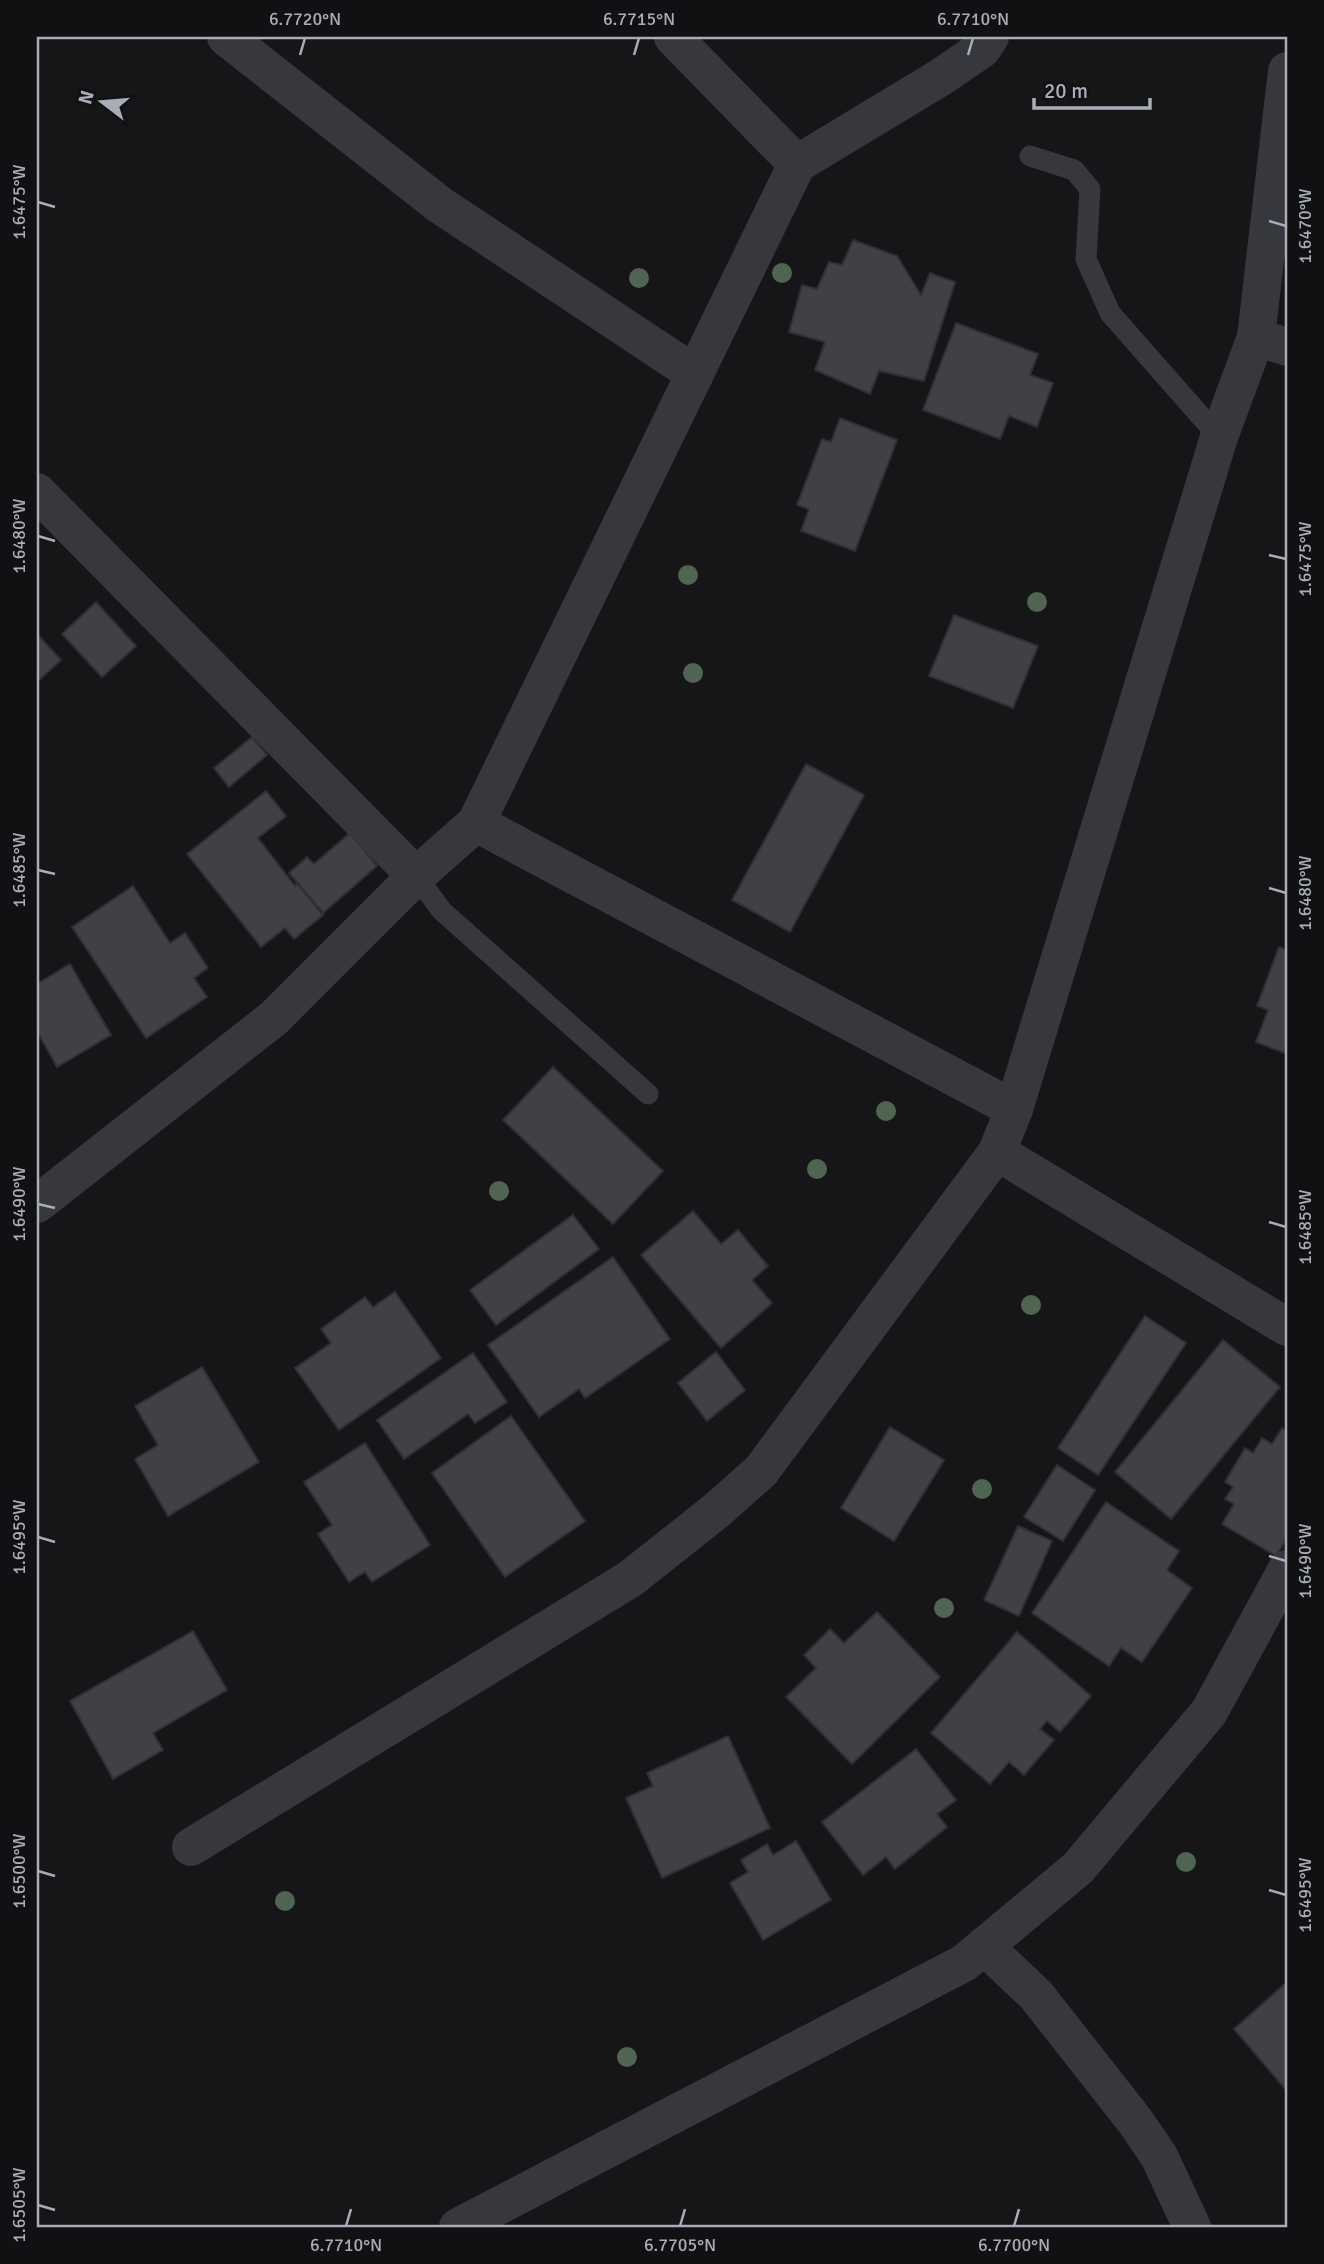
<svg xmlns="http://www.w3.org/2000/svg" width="1324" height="2264" viewBox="0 0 1324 2264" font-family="Signika,sans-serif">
<rect width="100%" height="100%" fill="#161618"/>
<!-- building -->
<g fill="#404145" stroke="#303034" stroke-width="2">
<polygon points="853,240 897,256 921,295 930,273 955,282 924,381 879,371 870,394 815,370 825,342 789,332 802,285 817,289 829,262 842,265"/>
<polygon points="956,323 1038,354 1030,375 1053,383 1037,427 1009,416 1000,439 923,410"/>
<polygon points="840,418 897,440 855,551 801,531 809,509 797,505 822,439 831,442"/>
<polygon points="96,602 136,646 102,677 62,634"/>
<polygon points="954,615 1038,646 1013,708 929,676"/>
<polygon points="37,634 61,660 37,682"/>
<polygon points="252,737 267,755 229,787 214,768"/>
<polygon points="806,764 864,795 790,932 732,900"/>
<polygon points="266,791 286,816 258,838 295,886 297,883 323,915 294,939 285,928 261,947 187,854"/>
<polygon points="350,833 377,866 323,913 289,873 307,857 314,864"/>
<polygon points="133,886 170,943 185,933 208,968 194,978 207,997 146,1038 72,927"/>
<polygon points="1279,947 1287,950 1287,1054 1256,1042 1268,1010 1257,1006"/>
<polygon points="70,964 111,1035 57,1067 37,1031 37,984"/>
<polygon points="553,1067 663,1171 613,1224 503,1120"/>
<polygon points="693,1211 721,1244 738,1230 768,1266 752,1280 772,1303 721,1348 641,1255"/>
<polygon points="573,1215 599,1249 496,1325 470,1290"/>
<polygon points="613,1257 670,1339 585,1398 579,1389 539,1417 488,1345"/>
<polygon points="395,1292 441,1358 339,1430 295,1368 331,1343 321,1329 365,1297 373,1307"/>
<polygon points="1145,1316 1186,1343 1098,1475 1058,1448"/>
<polygon points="1223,1340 1280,1387 1171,1519 1115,1472"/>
<polygon points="716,1352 745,1390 707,1421 678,1383"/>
<polygon points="473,1353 507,1402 475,1423 468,1414 404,1459 377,1420"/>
<polygon points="202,1367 259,1462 168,1516 135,1459 158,1445 135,1406"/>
<polygon points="511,1416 585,1521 505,1577 432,1473"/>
<polygon points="890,1427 944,1460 894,1541 841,1508"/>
<polygon points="1282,1428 1287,1431 1287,1538 1276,1556 1222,1524 1234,1504 1225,1499 1233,1487 1225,1482 1245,1448 1253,1453 1262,1438 1272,1444"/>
<polygon points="365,1443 430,1545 372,1582 365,1572 349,1582 318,1534 332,1525 304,1482"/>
<polygon points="1057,1465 1095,1490 1063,1541 1024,1517"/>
<polygon points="1106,1502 1179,1551 1167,1570 1192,1588 1142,1662 1121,1648 1109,1666 1032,1613"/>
<polygon points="1018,1526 1052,1541 1019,1616 984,1600"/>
<polygon points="877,1612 940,1677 852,1764 786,1697 816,1668 804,1655 830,1629 844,1643"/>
<polygon points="193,1631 227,1690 153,1733 163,1750 113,1779 70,1701"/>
<polygon points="1017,1632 1091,1696 1060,1732 1047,1721 1040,1729 1054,1740 1024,1775 1009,1762 990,1784 931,1733"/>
<polygon points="728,1736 770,1828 662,1878 626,1798 653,1786 647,1773"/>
<polygon points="916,1749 956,1800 937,1814 947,1827 895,1869 886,1857 863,1875 822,1822"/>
<polygon points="796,1841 831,1900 763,1940 730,1883 748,1872 741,1860 767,1844 773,1855"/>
<polygon points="1287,1982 1287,2091 1234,2029"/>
</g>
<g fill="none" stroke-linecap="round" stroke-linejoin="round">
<!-- service -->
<g stroke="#37383d" stroke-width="21">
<polyline points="1030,156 1074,170 1090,189 1086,259 1110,313 1219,437"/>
<polyline points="416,876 442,911 648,1094"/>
</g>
<!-- minor -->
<g stroke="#37383d" stroke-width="38">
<polyline points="226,37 440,205 695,374"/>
<polyline points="673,37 797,164"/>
<polyline points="1256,337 1287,347"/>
<polyline points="37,492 416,876"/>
<polyline points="476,823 1014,1109"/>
<polyline points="997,1152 1287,1327"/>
<polyline points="37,1204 274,1018 416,876 476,823 797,164 941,77 982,49 990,37"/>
<polyline points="191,1847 630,1579 717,1510 761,1471 997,1152 1014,1109 1219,437 1256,337 1287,71"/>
<polyline points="984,1946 1036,1995 1135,2121 1159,2156 1192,2227"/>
<polyline points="458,2227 964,1963 1078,1868 1209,1712 1287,1569"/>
</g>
</g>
<!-- trees -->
<g fill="#506452">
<circle cx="782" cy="273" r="10"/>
<circle cx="639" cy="278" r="10"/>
<circle cx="688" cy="575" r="10"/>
<circle cx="1037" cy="602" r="10"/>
<circle cx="693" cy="673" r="10"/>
<circle cx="886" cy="1111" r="10"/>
<circle cx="817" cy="1169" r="10"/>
<circle cx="499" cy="1191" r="10"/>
<circle cx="1031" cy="1305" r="10"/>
<circle cx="982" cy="1489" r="10"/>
<circle cx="944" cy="1608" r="10"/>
<circle cx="1186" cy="1862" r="10"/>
<circle cx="285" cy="1901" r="10"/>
<circle cx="627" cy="2057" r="10"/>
</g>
<!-- ticks -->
<path fill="none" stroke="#a8adb8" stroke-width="2.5" d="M300 55 305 38M634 55 639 38M968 55 973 38M38 202 55 207M1269 221 1286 226M38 536 55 541M1269 555 1286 559M38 870 55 874M1269 888 1286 893M38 1204 55 1208M1269 1222 1286 1227M38 1537 55 1542M1269 1556 1286 1561M38 1871 55 1876M1269 1890 1286 1895M38 2205 55 2210M346 2226 351 2209M680 2226 685 2209M1014 2226 1019 2209"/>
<!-- border -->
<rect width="1324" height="2264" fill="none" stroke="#111113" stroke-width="77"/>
<!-- north arrow -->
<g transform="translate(102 102) rotate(286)" stroke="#111113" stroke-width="5" paint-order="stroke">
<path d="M0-5L12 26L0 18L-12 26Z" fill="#a8adb8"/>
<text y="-10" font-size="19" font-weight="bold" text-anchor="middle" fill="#a8adb8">N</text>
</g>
<!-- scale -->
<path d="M1034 98v10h116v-10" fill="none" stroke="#a8adb8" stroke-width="3.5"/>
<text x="1044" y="98" font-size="21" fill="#a8adb8" stroke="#111113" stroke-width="5" paint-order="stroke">20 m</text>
<rect x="38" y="38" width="1248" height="2188" fill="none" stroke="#a8adb8" stroke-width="2.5"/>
<g font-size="18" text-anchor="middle" fill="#a8adb8">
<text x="305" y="25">6.7720°N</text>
<text x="639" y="25">6.7715°N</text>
<text x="973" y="25">6.7710°N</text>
<text transform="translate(19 202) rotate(-90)" y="6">1.6475°W</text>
<text transform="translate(1305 226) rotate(-90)" y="6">1.6470°W</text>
<text transform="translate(19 536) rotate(-90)" y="6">1.6480°W</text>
<text transform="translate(1305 559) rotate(-90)" y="6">1.6475°W</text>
<text transform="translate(19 870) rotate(-90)" y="6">1.6485°W</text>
<text transform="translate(1305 893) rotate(-90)" y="6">1.6480°W</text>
<text transform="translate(19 1204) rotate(-90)" y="6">1.6490°W</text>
<text transform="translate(1305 1227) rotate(-90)" y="6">1.6485°W</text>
<text transform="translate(19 1537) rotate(-90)" y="6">1.6495°W</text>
<text transform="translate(1305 1561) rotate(-90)" y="6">1.6490°W</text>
<text transform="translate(19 1871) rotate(-90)" y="6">1.6500°W</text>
<text transform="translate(1305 1895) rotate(-90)" y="6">1.6495°W</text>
<text transform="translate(19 2205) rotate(-90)" y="6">1.6505°W</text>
<text x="346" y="2251">6.7710°N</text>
<text x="680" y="2251">6.7705°N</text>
<text x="1014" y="2251">6.7700°N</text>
</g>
</svg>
